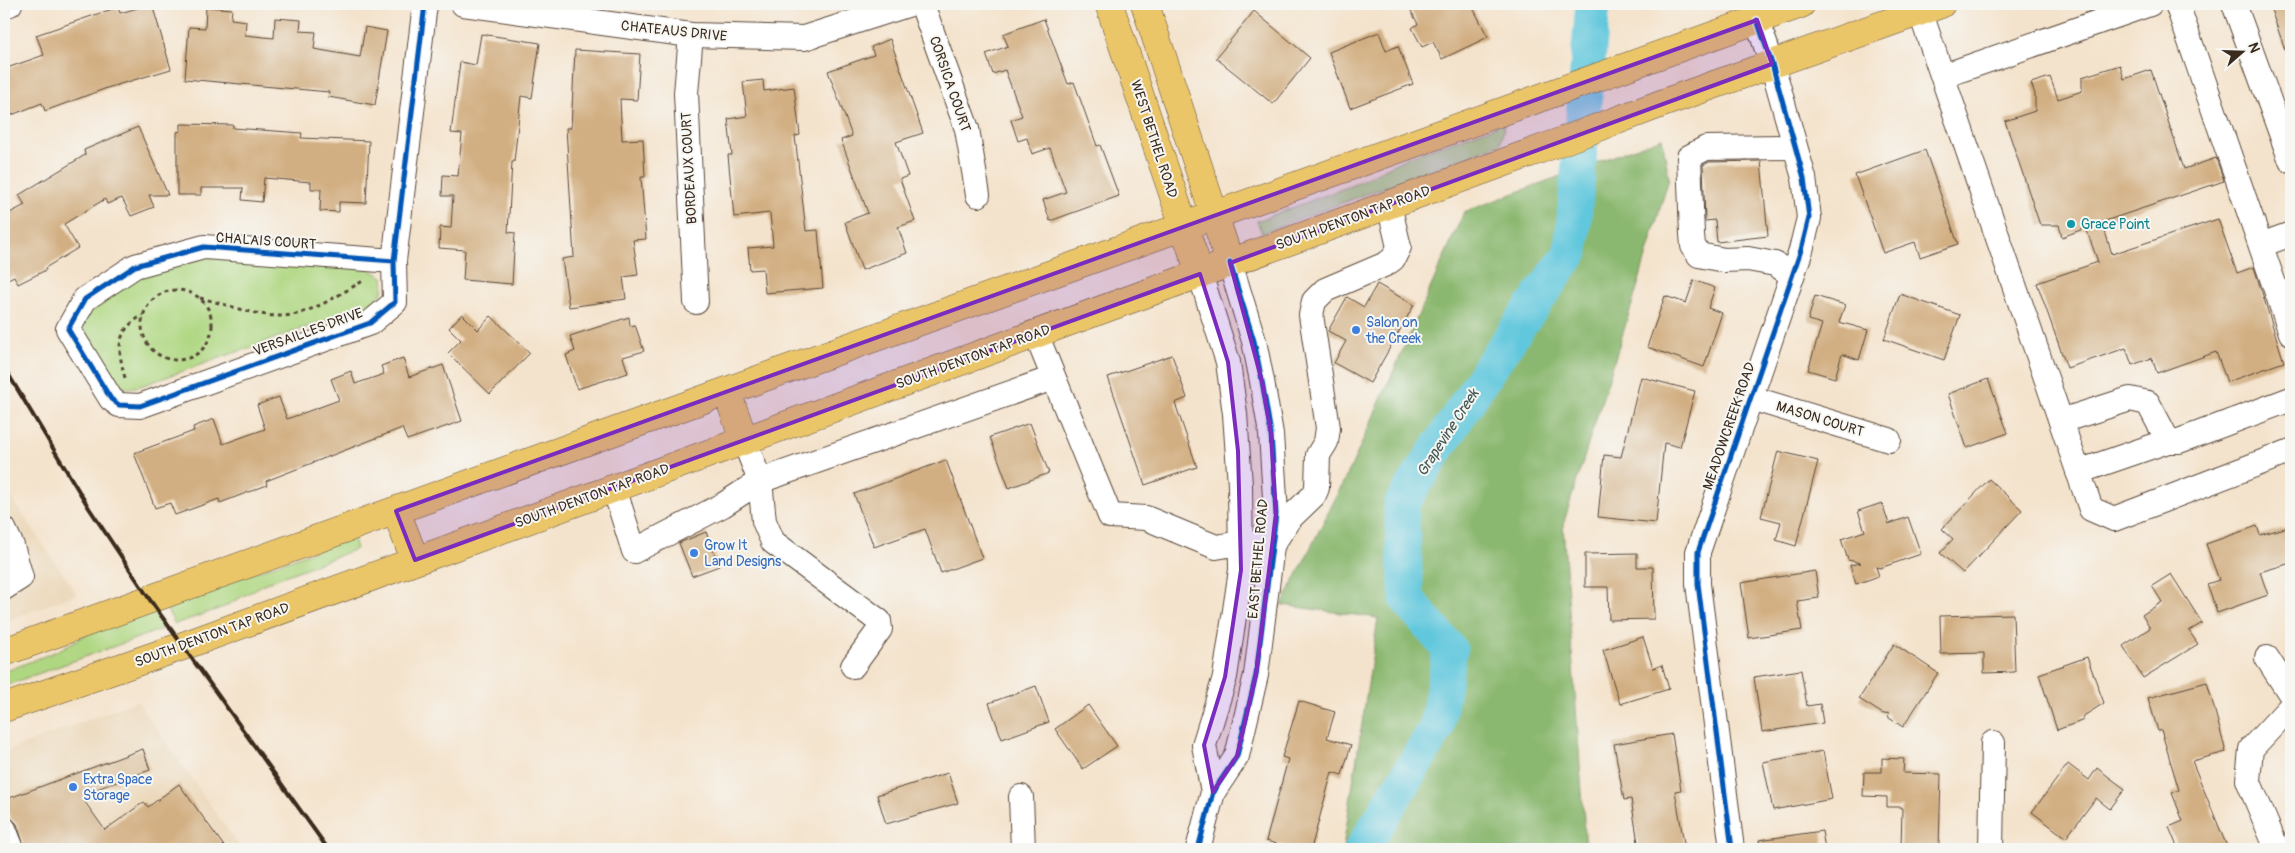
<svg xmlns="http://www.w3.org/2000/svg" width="2295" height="853" viewBox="0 0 2295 853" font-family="Pangolin,sans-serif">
<rect width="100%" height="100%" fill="#f6f6f2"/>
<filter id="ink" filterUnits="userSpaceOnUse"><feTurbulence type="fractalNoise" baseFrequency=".02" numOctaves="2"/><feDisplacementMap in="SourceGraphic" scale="10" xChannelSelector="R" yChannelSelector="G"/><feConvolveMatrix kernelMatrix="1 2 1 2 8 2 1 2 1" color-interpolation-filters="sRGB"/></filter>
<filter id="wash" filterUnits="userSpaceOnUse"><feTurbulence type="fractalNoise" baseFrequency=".0096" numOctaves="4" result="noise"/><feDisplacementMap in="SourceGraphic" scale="20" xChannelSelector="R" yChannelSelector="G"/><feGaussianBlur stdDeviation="1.12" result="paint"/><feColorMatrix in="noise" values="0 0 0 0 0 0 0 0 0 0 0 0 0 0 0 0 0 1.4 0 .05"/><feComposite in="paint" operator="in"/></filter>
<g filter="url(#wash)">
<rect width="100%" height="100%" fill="#f4e3cc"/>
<!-- built -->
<g fill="#ecd8ba">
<polygon points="4,487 77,594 4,622"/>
<polygon points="137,701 241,849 4,849 4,752"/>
</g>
<!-- green -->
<g fill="#afd781" stroke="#758050">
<polygon points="1505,123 1500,144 1262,233 1257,221 1353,185 1408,157"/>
<path d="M214 255 367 268 383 277C385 288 382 294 375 303L141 386 128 388 114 382 84 336 81 324 85 310 140 273Z"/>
<polygon points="353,537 356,549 266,583 224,607 175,624 164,605"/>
<polygon points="153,610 165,628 4,686 4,672 57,651 91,632"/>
</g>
<!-- forest -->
<polygon fill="#8bb86f" stroke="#637146" points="1662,138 1669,178 1637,288 1563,525 1586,849 1343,849 1378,618 1282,605 1351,467 1464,212"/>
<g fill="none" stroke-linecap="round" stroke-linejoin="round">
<!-- river -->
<polyline stroke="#60c7dd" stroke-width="35" points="1362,849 1436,729 1450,650 1407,599 1401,505 1492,364 1571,252 1593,4"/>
</g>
<g id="blocks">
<!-- building -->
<g fill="#d2af82">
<polygon points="152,4 171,69 107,88 45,111 42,103 4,118 4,69 44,55 36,35 118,7 120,13"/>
<polygon points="1419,4 1471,4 1488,37 1442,59 1433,42 1422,47 1412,28 1418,24 1410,9"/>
<polygon points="2269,4 2291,4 2291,61 2289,61"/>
<polygon points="206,7 232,9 231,19 246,21 245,35 274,38 275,18 301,20 300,31 316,32 314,49 360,57 365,27 387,31 375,105 328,97 329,92 185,79 189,27 205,28"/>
<polygon points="1254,11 1310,58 1273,104 1216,58"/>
<polygon points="1044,19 1068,84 1074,82 1097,146 1100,145 1119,196 1050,221 1043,200 1066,192 1050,148 1032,154 1027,138 1018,141 1011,120 1022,116 1005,70 993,74 986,54 1008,46 1003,34"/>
<polygon points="1379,32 1386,51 1398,46 1413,84 1350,108 1329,52"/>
<polygon points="481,34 540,43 532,98 521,96 514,162 512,162 508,232 515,233 512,284 463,280 465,250 439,248 440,227 451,228 453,196 442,196 443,175 458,176 462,134 451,133 460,62 476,65"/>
<polygon points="890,39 923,133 896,142 908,176 900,179 915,221 898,227 907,253 862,270 845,222 868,213 841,140 852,136 828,71 874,55 871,47"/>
<polygon points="575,50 640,54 637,100 620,99 622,140 643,139 645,177 641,177 646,239 633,240 638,275 623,277 626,299 569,307 562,259 574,257 566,128 571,128"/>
<polygon points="2120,65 2124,79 2151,70 2184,169 2216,158 2224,181 2102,222 2112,254 2218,219 2237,273 2254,267 2284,362 2227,382 2216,352 2157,373 2152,358 2132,365 2126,348 2067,368 2037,283 2098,262 2086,228 2062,237 2059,225 2040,225 2005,121 2035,111 2035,94 2031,83 2050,77 2058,99 2082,91 2082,77"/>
<polygon points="763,80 764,91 794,87 800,135 795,136 806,231 818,230 823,288 765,293 763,269 750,270 748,248 773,246 770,213 734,217 728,155 732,155 728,119 747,116 743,82"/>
<polygon points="181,124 233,125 233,128 302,133 301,138 369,141 366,203 339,202 339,212 320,211 321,189 311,189 311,182 264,178 262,202 242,200 243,188 201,188 201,195 177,195 177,132 181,131"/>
<polygon points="138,127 168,195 149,195 154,207 131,216 122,198 107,204 105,199 64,224 78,248 45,268 46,270 18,284 14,276 4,281 4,216 25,205 19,195 85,155 84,150"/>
<polygon points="1925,150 1958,244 1920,257 1915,242 1883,253 1855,175"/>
<polygon points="1761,161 1768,236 1717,242 1715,220 1705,221 1703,165 1709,162"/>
<polygon points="1694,280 1715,288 1708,308 1722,313 1704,367 1647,347 1665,296 1686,303"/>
<polygon points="1377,284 1414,305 1370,383 1334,363 1346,341 1328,331 1347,297 1364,307"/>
<polygon points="1900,294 1960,315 1944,360 1884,339"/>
<polygon points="1815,296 1845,305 1839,322 1868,330 1859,360 1842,354 1835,378 1808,370 1822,324 1808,320"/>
<polygon points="462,314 478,330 491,316 530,353 490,394 448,353 461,340 449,328"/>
<polygon points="629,317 630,326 635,325 644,351 623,357 628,373 577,389 566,355 575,351 570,336"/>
<polygon points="1172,355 1187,398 1175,403 1197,467 1145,485 1108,377"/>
<polygon points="403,358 409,377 443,365 462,421 407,440 402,428 266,481 267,485 220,503 219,499 175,515 170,503 155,508 134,453 194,431 193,427 214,419 223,444 265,429 257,405 279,397 287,419 339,400 331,379 351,371 355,384 384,374 381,366"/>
<polygon points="1641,377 1695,391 1680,447 1664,443 1656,523 1598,517 1604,455 1621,457"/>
<polygon points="1988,379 2008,433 1967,448 1948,394"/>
<polygon points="1030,423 1049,473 1009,488 990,437"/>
<polygon points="1778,451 1818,461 1796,546 1776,540 1781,522 1761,517"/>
<polygon points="946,460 982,558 941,573 925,529 874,547 854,494"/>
<polygon points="1989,479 2022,510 1963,573 1940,553 1953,539 1942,529"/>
<polygon points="1882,503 1889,524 1908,517 1921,554 1880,568 1876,567 1879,576 1856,584 1850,565 1861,563 1848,560 1841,539 1865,531 1858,511"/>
<polygon points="2257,526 2260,535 2291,526 2291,563 2260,572 2268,595 2217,613 2207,584 2219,580 2206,544"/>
<polygon points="706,532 719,566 692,576 679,543"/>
<polygon points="1637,553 1637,567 1653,567 1654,619 1609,620 1608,587 1585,587 1585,554"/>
<polygon points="1815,571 1819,598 1797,601 1802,630 1749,638 1741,583"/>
<polygon points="2171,574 2202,623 2189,631 2198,644 2143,678 2123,646 2150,628 2142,615 2162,602 2152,586"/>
<polygon points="2013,614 2015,672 1984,673 1984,653 1941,654 1940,616"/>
<polygon points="1643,637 1653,668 1662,665 1669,689 1620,704 1603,650"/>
<polygon points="1894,644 1938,673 1903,727 1889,718 1888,713 1883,714 1859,699"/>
<polygon points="2087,657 2104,703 2082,717 2084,720 2057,730 2039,674"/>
<polygon points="1801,670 1807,706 1820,704 1823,723 1762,732 1754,677"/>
<polygon points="2207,682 2226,752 2192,761 2228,849 2178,849 2169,827 2183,821 2172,793 2179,790 2161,730 2158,731 2148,698"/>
<polygon points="1036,686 1049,722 1002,739 989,703"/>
<polygon points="1299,701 1335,712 1327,738 1351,745 1342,775 1332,772 1311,849 1296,849 1266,841 1288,759 1282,757"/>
<polygon points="1088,705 1117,746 1083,769 1055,729"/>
<polygon points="1672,734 1681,790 1675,791 1685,849 1639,849 1631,799 1624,800 1614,744"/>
<polygon points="143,749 150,770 88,792 90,795 82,798 105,830 144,802 148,807 179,784 226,849 25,849 17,824 10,817 4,800"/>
<polygon points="1823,751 1832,799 1773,810 1763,762"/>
<polygon points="1882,758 1904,759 1903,773 1941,774 1939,849 1901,849 1902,807 1887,807 1887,797 1863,796 1864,772 1882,772"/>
<polygon points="2068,764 2089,780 2097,768 2125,789 2110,809 2096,798 2066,838 2032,812"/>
<polygon points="948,773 958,803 886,824 877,795"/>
<polygon points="1822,831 1825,849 1760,849 1759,840"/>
</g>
</g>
</g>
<g filter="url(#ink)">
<use href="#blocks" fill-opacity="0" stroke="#574638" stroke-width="1"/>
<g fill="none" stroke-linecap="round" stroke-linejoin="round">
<defs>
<g id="minor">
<polyline points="463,4 691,35 804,38 910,4"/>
<polyline points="922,4 967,129 978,195"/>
<polyline points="2177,4 2291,333"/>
<polyline points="2234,4 2291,161"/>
<polyline points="4,6 10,4"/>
<polyline points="1920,11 2091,509 2114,519 2291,451"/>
<polyline points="691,35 686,93 696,302"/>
<polyline points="1943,76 2150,4"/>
<polyline points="2261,245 2291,234"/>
<polyline points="394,261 204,247 135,266 85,299 68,329 111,399 119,405 140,406 370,323 395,302 394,261 425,4"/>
<polyline points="1200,274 1228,362 1235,414 1240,485 1241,570 1225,677 1204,745 1213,792"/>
<polyline points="1792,275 1775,264 1748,259 1724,260 1699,255 1693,246 1692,234 1689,157 1706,148 1795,147"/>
<polyline points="1036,334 1110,516 1146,518 1216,547 1240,543 1273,544 1289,519 1314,495 1317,488 1318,455 1326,442 1328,428 1311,315 1314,301 1325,290 1386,264 1393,259 1399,247 1389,205"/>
<polyline points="1751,398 1889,440"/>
<polyline points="2061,421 2130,399 2148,403 2168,441 2179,441 2291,399"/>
<polyline points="744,440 760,481 1053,378"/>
<polyline points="2078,472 2168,441"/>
<polyline points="614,488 634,551 723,505 760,481 764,521 773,542 879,621 880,629 853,666"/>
<polyline points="4,529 12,546 21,577 4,588"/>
<polyline points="2267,658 2291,695"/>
<polyline points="1021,797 1023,849"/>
<polyline points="4,829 12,849"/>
<polyline points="1198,849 1213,792 1237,756 1256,675 1276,514 1271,434 1262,381 1254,341 1230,263"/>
<polyline points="1732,849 1698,584 1698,552 1801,250 1809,218 1804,178 1772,64 1757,20"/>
<polyline points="1991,849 1993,743"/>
<polyline points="2277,849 2248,780 2251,749 2291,706"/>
</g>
<g id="major">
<polyline points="1109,4 1200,274"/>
<polyline points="1145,4 1230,263"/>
<polyline points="727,392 744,440"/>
<polyline points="396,511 415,560"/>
<path d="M4 652C603 436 1201 218 1801 4"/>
<polyline points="4,708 183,646 1549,146 1663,103 1941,4"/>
</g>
</defs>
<!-- minor casing -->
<use href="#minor" stroke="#574638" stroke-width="26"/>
<!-- major casing -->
<use href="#major" stroke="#574638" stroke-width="29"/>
<!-- path -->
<g stroke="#574638" stroke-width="3" stroke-dasharray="4 4" stroke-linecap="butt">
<circle cx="177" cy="325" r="35"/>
<path d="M200 298C223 303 256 316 279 316 308 317 339 294 363 281"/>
<path d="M125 378C118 350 114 332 143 315"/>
</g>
<!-- minor -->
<use href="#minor" stroke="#fff" stroke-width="24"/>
<!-- major -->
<use href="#major" stroke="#ebc669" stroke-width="28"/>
<!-- rail -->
<polyline stroke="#3b2a1e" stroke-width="4" points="4,367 89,508 150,600 328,849"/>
<defs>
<g id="cycleway">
<polyline points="394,261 204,247 135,266 85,299 68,329 111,399 119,405 140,406 370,323 395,302 394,261 425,4"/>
<polyline points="1198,849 1213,792 1237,756 1256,675 1276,514 1271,434 1262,381 1254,341 1230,263"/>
<polyline points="1732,849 1698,584 1698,552 1801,250 1809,218 1804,178 1772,64 1757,20"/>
</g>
</defs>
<!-- cycleway casing -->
<use href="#cycleway" stroke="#f6f6f2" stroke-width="8"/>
<!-- cycleway -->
<use href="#cycleway" stroke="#0057b8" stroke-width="5"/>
</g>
</g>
<!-- marked area -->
<path fill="#7b2cbf" fill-opacity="0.2" stroke="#7b2cbf" stroke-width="4" stroke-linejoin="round" d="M1757 20 1772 64 1230 263 1262 381 1271 434 1276 514 1256 675 1237 756 1213 792 1204 745 1225 677 1241 570 1238 451 1228 362 1200 274 415 560 396 511Z"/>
<!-- markers -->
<circle fill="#0f9aa8" stroke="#f6f6f2" stroke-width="2" cx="2071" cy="224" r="5"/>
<g fill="#3f7fe0" stroke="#f6f6f2" stroke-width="2">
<circle cx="1356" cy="330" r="5"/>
<circle cx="694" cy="553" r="5"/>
<circle cx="73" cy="787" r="5"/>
</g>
<g text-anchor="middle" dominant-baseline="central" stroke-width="4" stroke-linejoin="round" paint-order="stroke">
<!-- street labels -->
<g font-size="14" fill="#3b2a1e" stroke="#f6f6f2">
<text transform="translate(674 31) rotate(6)">CHATEAUS DRIVE</text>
<text transform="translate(950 84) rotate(71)">CORSICA COURT</text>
<text transform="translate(1154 139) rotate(72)">WEST BETHEL ROAD</text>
<text transform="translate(689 168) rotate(-93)">BORDEAUX COURT</text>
<text transform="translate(1353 218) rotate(-20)">SOUTH DENTON TAP ROAD</text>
<text transform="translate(266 241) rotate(4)">CHALAIS COURT</text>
<text transform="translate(308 332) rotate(-20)">VERSAILLES DRIVE</text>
<text transform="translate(973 357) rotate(-20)">SOUTH DENTON TAP ROAD</text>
<text transform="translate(1820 419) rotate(17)">MASON COURT</text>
<text transform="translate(1729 426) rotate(-71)">MEADOWCREEK ROAD</text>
<text transform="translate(592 496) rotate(-20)">SOUTH DENTON TAP ROAD</text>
<text transform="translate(1258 559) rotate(-85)">EAST BETHEL ROAD</text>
<text transform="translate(212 635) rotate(-20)">SOUTH DENTON TAP ROAD</text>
</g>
<!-- culture labels -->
<g font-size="14" fill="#0d838f" stroke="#f6f6f2" text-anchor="start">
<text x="2081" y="224">Grace Point</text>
</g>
<!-- shop labels -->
<g font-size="14" fill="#366cbe" stroke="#f6f6f2" text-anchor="start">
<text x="1366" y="322">Salon on<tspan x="1366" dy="16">the Creek</tspan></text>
<text x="704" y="545">Grow It<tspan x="704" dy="16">Land Designs</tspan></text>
<text x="83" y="779">Extra Space<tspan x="83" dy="16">Storage</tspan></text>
</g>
<!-- water labels -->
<g font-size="15" font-style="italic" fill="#465957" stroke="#f6f6f2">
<text transform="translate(1448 433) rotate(-57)">Grapevine Creek</text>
</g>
</g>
<!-- margin -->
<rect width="2295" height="853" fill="none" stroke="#f6f6f2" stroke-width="20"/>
<!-- north arrow -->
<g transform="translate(2242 52) rotate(70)" stroke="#f6f6f2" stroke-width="4" paint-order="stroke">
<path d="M0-4L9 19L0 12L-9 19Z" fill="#3b2a1e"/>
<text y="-8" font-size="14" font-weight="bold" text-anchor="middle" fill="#3b2a1e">N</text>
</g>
</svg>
